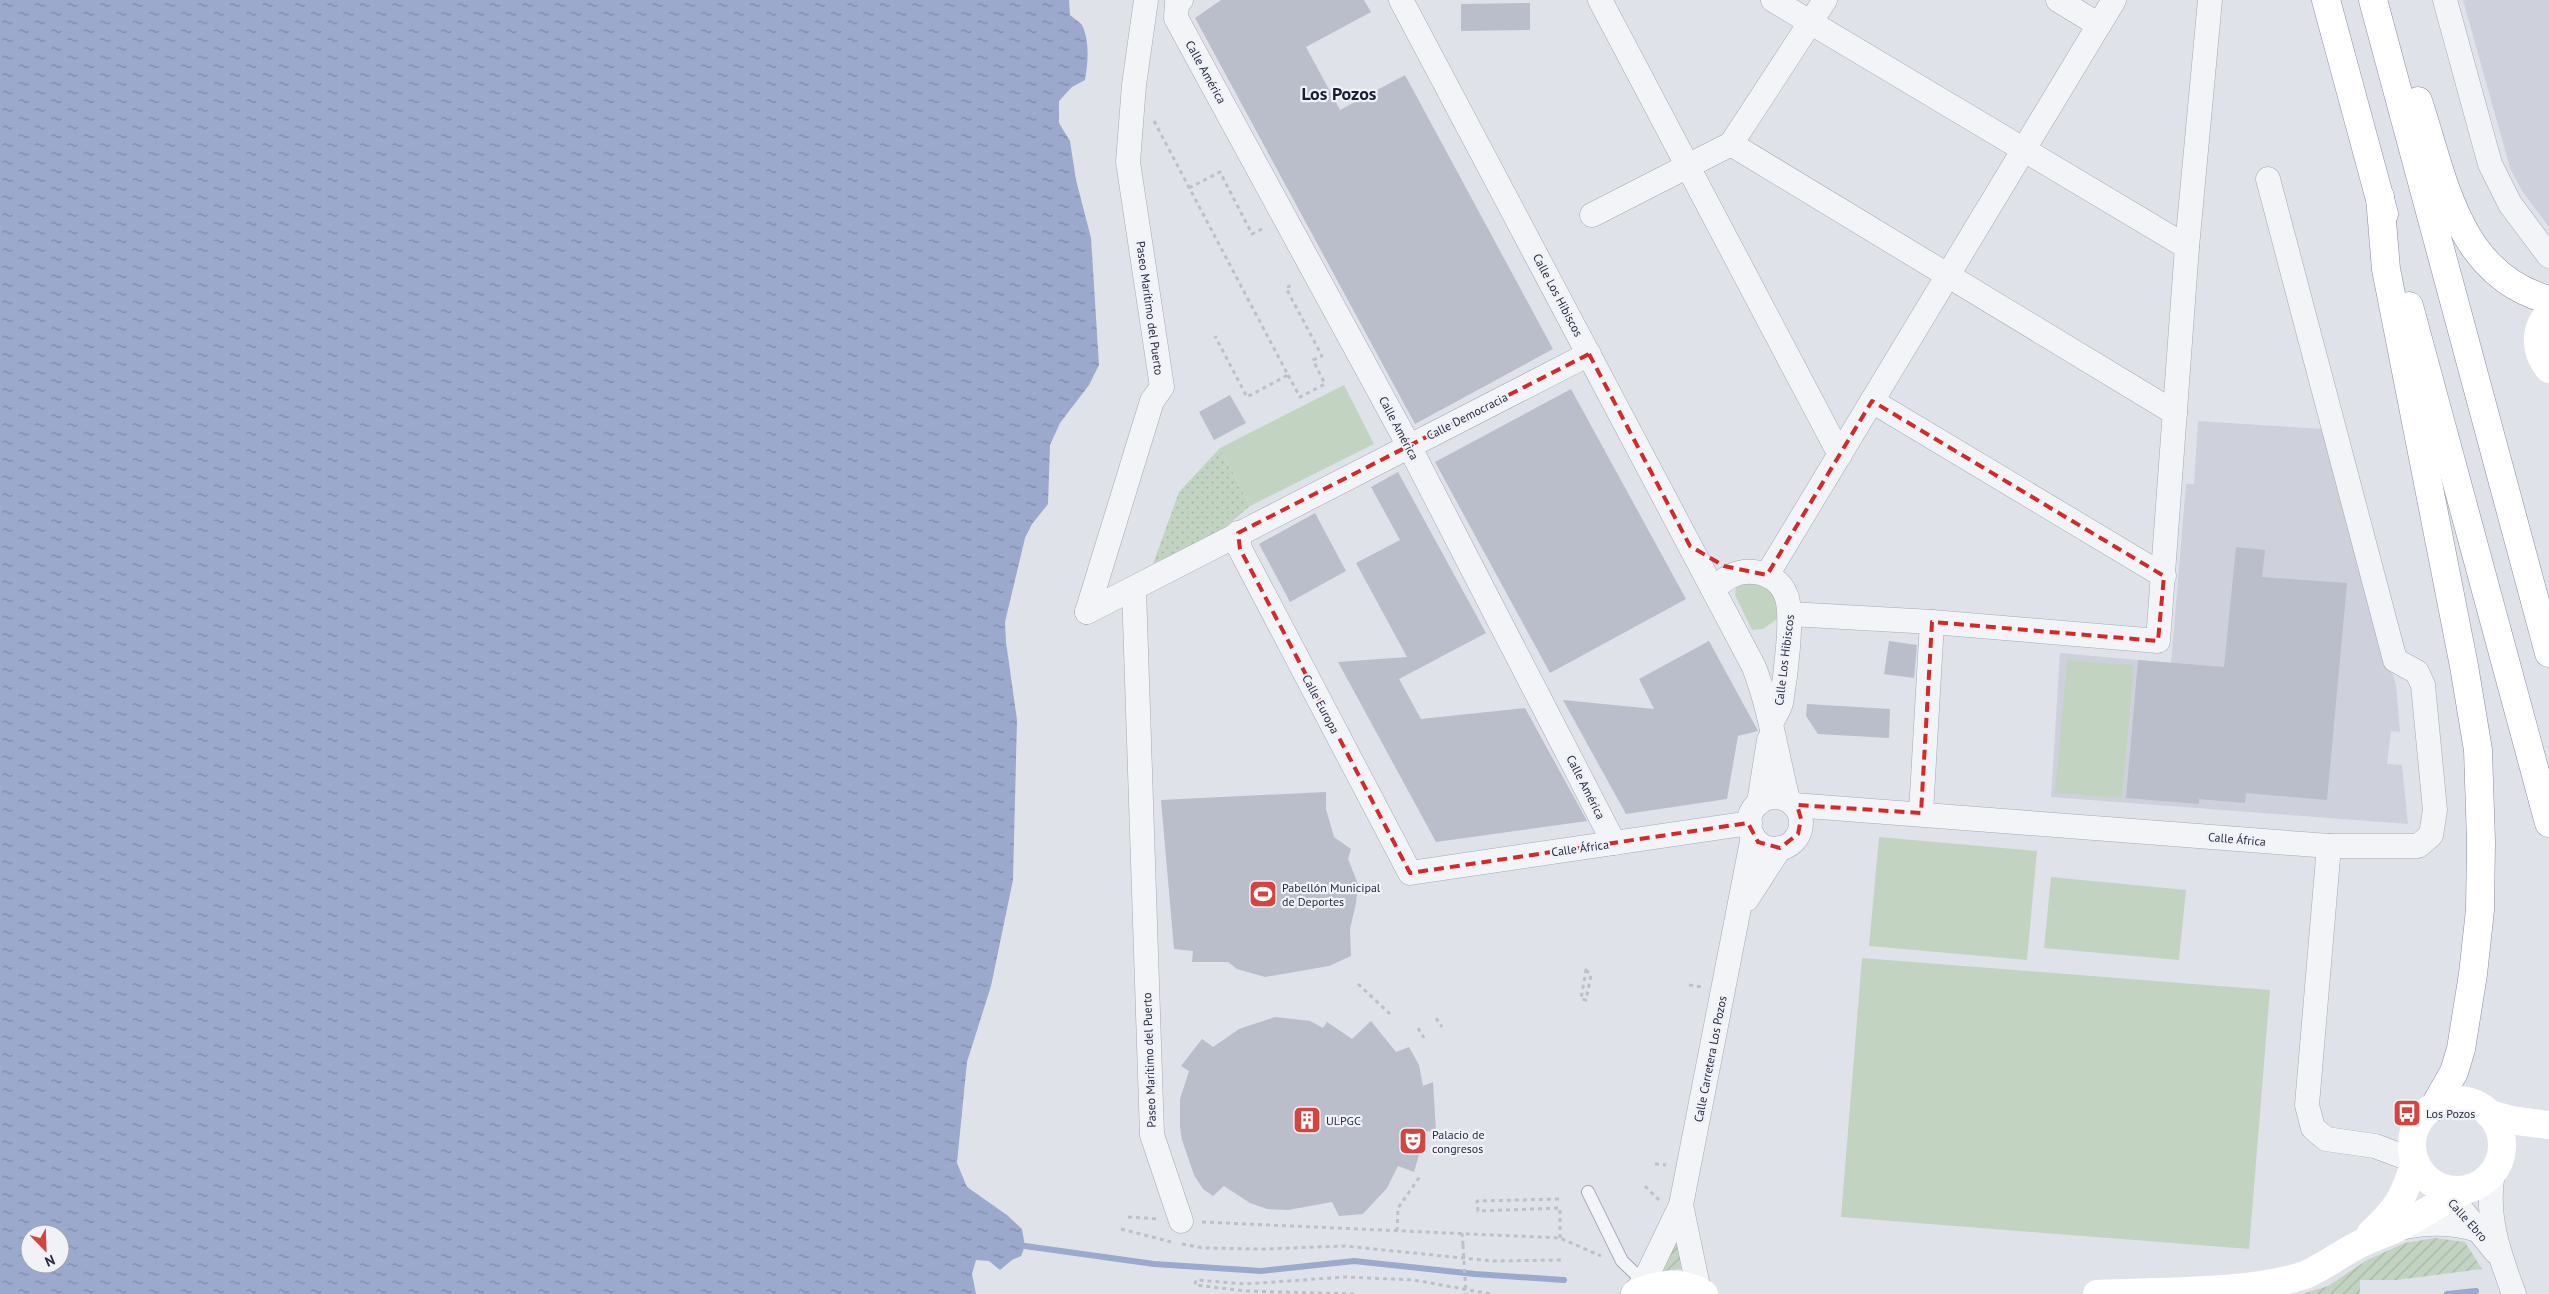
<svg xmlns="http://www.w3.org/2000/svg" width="2549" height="1294" viewBox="0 0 2549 1294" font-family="'PT Sans',sans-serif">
<defs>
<pattern id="park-dots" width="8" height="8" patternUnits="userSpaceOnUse" patternTransform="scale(1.25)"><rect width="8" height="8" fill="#c2d4c1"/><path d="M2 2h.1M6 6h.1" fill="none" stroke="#a7b6a7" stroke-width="1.8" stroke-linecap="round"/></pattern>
<pattern id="garden-furrows" width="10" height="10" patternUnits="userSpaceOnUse" patternTransform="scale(1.25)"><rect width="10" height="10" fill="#c2d4c1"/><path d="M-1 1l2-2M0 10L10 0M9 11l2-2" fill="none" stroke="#a7b6a7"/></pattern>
<pattern id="water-ripples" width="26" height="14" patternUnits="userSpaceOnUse" patternTransform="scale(1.25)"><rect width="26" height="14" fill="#9aa9cc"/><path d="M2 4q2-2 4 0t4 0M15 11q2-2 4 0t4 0" fill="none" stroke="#7e8aa7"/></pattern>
</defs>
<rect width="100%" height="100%" fill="#e0e2ea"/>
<!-- built -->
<g fill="#ced1dc">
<polygon points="2463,0 2549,0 2549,227 2522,191 2510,168"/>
<polygon points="2198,421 2323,429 2396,685 2400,732 2391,731 2387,764 2402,765 2408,824 2051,797 2060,653 2171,663 2186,484 2194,484"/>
</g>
<!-- grass -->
<g fill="#c2d4c1">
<polygon points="1344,385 1374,444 1250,506 1220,448"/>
<polygon points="1746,583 1766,586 1777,602 1777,619 1763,629 1752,630 1735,595 1736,586"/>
<polygon points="2067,660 2134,665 2122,798 2055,793"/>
<polygon points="1879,837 2037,851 2027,960 1869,946"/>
<polygon points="2051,877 2186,890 2179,960 2044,948"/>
<polygon points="1862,958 2270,990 2249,1249 1841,1217"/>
</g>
<!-- park -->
<polygon fill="url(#park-dots)" points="1220,448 1250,506 1224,528 1153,564 1179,492"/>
<!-- garden -->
<g fill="url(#garden-furrows)">
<polygon points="1678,1237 1681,1269 1663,1271 1662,1270"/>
<polygon points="2435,1238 2465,1242 2482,1269 2397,1280 2360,1280 2360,1294 2302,1294 2328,1286 2367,1260 2405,1243"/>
</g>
<!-- water -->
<path fill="url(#water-ripples)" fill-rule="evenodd" d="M0 0H1069L1070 15C1073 18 1079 21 1082 25 1090 41 1088 63 1085 80L1072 87 1059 101V123L1070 141 1076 180 1091 238 1099 365 1089 385 1060 423 1050 445 1048 504 1032 524 1025 538 1005 622 1006 642 1017 720 1013 880 991 986 967 1062 957 1163 967 1187 1007 1215 1022 1229 1025 1246 1021 1256 1012 1260 1000 1270 989 1261 976 1260 972 1274 976 1294H0ZM30 1234H60V1264H30Z"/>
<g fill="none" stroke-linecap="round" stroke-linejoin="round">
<!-- stream -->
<g stroke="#9aa9cc" stroke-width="6">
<polyline points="1025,1246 1154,1264 1261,1271 1354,1261 1475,1274 1564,1280"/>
<polyline points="2447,1294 2476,1291"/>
</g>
</g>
<!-- building -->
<g fill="#babdca">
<polygon points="1221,0 1364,0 1371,12 1306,47 1340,110 1405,75 1553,349 1415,424 1195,18"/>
<polygon points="1530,3 1530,30 1461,31 1461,4"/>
<polygon points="1571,389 1686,599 1550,673 1435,462"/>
<polygon points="1230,395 1246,423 1214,440 1199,412"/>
<polygon points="1398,472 1486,633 1399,679 1421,719 1525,708 1587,821 1436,842 1338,662 1407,657 1356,563 1400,540 1371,487"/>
<polygon points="1315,513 1346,571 1290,602 1259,544"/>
<polygon points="2236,547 2265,550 2262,577 2347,583 2327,800 2246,793 2245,803 2199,799 2199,804 2126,798 2138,660 2224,667"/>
<polygon points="1709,641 1758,731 1738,736 1727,799 1626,814 1563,700 1654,709 1639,679"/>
<polygon points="1889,641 1917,645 1914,678 1884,674"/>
<polygon points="1807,704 1890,709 1889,738 1818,734 1806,716"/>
<polygon points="1326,792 1326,809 1334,837 1351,849 1348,859 1358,884 1356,903 1350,929 1351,956 1329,966 1265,977 1237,969 1228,962 1192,962 1193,951 1174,949 1161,800"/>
<polygon points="1275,1017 1310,1021 1323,1028 1327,1022 1352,1039 1371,1021 1396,1052 1409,1047 1419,1065 1423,1086 1433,1082 1436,1132 1426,1131 1414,1172 1398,1166 1387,1188 1363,1214 1339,1216 1332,1202 1288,1210 1267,1209 1250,1203 1224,1186 1213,1196 1203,1189 1194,1175 1182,1140 1180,1127 1180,1099 1189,1071 1181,1066 1202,1039 1213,1047 1239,1029"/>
</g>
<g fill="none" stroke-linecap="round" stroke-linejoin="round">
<defs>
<polyline id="lane" points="1588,1192 1622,1261 1644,1282"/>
<g id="street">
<polyline points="1181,0 1177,3 1176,18 1409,446 1614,843"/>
<path d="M1401 0 1754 667C1770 709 1777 756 1788 800"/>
<polyline points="1600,0 1840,455"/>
<polyline points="1773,0 2187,247"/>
<polyline points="2058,0 2099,25"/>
<polyline points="2445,0 2490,164 2510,204 2549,256"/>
<polyline points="1731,144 2175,413"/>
<polyline points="1592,215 1731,144 1825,0"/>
<polyline points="1872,401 2164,576"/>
<polyline points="1238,533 1240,549 1410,873 1750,823"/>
<polyline points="1767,575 2114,0"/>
<polyline points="1134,589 1152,1135 1181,1221"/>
<path d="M1714 590C1724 578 1737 570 1754 572 1768 573 1781 582 1786 595 1794 614 1785 680 1781 703 1779 710 1774 717 1771 723"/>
<polyline points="1087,612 1152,401 1162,387 1128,162 1134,85 1146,0"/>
<polyline points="1087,612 1589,354"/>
<polyline points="1790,614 1932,622 2158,641 2187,247 2210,0"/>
<circle cx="1775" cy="823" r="26"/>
<polyline points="1759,803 1769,740"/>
<polyline points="1794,805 2329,846 2418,846 2431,835 2435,810 2423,685 2417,672 2395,660 2268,179"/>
<polyline points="1921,813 1932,622"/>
<polyline points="2329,846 2307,1105 2313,1128 2326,1139 2375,1146 2415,1161"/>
<polyline points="1747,899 1780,848"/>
<path d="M2493 1173C2485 1215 2499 1254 2514 1294"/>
<polyline points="2433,1184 2456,1203 2496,1252"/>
<polyline points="1681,1205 1699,1291"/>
<path d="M2400 1228C2427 1222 2453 1222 2478 1230"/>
<polyline points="1633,1294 1644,1282 1681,1205 1753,836"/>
</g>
<g id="highway">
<polyline points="2326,0 2384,214"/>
<polyline points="2373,0 2549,653"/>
<path d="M2418 101C2444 179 2457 275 2549 300"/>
<polyline points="2380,197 2386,269 2464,666 2478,750 2481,842 2480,910 2473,974 2461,1049 2454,1072 2434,1107"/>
<polyline points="2409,306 2549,823"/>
</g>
</defs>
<!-- lane casing -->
<use href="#lane" stroke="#a5a8b4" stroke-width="14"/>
<!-- street casing -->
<use href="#street" stroke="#a5a8b4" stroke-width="25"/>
<!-- highway casing -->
<use href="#highway" stroke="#878ca1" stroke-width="29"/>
<!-- path -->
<g stroke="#bec0c9" stroke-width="3" stroke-dasharray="4 4" stroke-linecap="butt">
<polyline points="1154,121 1288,375 1247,397 1215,336"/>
<polyline points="1189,188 1220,172 1252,234 1264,228"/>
<polyline points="1288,375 1300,397 1325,384 1313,360 1322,356 1286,288 1294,284"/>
<polygon points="1586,970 1591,975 1586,1000 1581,999"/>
<polyline points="1358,984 1390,1014"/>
<polyline points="1689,985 1702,987"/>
<polyline points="1436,1018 1442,1027"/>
<polyline points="1418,1028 1424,1038"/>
<polyline points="1655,1164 1666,1165"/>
<polyline points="1645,1186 1659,1200"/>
<polyline points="1128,1217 1158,1219"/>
<polyline points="1202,1222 1560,1238 1601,1256"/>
<polyline points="1121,1229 1171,1242"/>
<polyline points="1397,1231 1398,1208 1421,1175"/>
<polyline points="1462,1233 1463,1245"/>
<polyline points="1560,1238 1560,1208 1478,1211 1477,1201 1561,1199"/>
<polyline points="1182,1244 1203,1248 1264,1249 1345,1246 1492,1261 1564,1260"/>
<polyline points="1354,1294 1246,1291 1195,1285 1196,1280 1245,1284 1345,1277 1414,1280 1491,1294"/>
</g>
<!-- lane -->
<use href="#lane" stroke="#f3f4f8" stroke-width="12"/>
<!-- street -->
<use href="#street" stroke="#f3f4f8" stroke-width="24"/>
<!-- secondary -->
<g stroke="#fff" stroke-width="28">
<path d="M2549 313C2533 331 2535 352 2549 369"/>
<circle cx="2457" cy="1145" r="45"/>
<polyline points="2489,1114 2517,1121 2549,1125"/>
<path d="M2371 1233C2399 1207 2404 1197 2415 1161"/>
<path d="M1635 1294C1657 1283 1682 1280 1704 1294"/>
<path d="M2097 1294C2160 1291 2246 1294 2305 1275 2324 1267 2340 1254 2358 1245 2369 1239 2381 1235 2393 1230 2419 1217 2443 1200 2470 1188"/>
</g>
<!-- highway -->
<use href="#highway" stroke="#fff" stroke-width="28"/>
<!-- path-bridge -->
<polyline stroke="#bec0c9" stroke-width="3" stroke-dasharray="4 4" stroke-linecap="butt" points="1463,1245 1466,1294"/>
</g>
<!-- marked area -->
<path fill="none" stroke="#d62828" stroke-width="4" stroke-dasharray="10 6" stroke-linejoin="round" d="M1589 354 1690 546 1724 566 1767 575 1872 401 2164 576 2158 641 1932 622 1921 813 1797 805 1801 819 1798 834 1780 848 1758 842 1748 823 1410 873 1240 549 1238 533Z"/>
<!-- icons -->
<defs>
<symbol id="stadium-square" viewBox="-11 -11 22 22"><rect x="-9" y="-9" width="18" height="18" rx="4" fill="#d5443f" stroke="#f0f2f7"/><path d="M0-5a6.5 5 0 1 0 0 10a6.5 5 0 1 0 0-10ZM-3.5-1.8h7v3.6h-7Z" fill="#fff"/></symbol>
<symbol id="bus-square" viewBox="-11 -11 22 22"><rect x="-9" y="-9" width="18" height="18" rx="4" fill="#d5443f" stroke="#f0f2f7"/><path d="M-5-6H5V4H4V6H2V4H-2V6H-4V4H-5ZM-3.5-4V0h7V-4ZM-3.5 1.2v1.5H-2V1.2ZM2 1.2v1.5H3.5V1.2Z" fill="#fff"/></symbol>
<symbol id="building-square" viewBox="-11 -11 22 22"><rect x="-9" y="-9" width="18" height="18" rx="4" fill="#d5443f" stroke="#f0f2f7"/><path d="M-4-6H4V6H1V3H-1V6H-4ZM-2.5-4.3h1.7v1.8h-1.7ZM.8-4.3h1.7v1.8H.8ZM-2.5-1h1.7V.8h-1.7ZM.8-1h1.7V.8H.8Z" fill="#fff"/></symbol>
<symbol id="theatre-square" viewBox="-11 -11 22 22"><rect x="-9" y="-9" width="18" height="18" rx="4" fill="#d5443f" stroke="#f0f2f7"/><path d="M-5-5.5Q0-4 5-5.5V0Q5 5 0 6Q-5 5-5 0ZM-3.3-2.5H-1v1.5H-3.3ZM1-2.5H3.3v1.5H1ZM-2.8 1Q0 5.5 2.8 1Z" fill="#fff"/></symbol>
</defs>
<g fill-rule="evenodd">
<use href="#stadium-square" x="1247" y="878" width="32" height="32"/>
<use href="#bus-square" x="2391" y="1097" width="32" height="32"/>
<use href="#building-square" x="1291" y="1104" width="32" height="32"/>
<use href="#theatre-square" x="1397" y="1125" width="32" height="32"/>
</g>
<g text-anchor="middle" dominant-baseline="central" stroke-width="4.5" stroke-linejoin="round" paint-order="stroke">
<!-- street labels -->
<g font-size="12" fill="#282d42" stroke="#f0f2f7">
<text transform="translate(1206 72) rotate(61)">Calle América</text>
<text transform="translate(1558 295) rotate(62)">Calle Los Hibiscos</text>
<text transform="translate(1150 308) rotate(82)">Paseo Marítimo del Puerto</text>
<text transform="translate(1467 416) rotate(-27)">Calle Democracia</text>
<text transform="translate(1399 428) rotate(62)">Calle América</text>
<text transform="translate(1784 660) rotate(-83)">Calle Los Hibiscos</text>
<text transform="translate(1321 704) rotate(62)">Calle Europa</text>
<text transform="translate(1586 787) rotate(63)">Calle América</text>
<text transform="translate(2237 839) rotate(5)">Calle África</text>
<text transform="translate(1580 848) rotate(-8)">Calle África</text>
<text transform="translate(1710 1059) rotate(-79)">Calle Carretera Los Pozos</text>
<text transform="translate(1149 1060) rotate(-92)">Paseo Marítimo del Puerto</text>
<text transform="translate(2468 1220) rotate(48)">Calle Ebro</text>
</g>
<!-- poi labels -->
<g font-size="12" fill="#282d42" stroke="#f0f2f7" text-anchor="start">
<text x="1282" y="887">Pabellón Municipal<tspan x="1282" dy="14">de Deportes</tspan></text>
<text x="2426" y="1113">Los Pozos</text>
<text x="1326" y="1120">ULPGC</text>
<text x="1432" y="1134">Palacio de<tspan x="1432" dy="14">congresos</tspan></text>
</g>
<!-- district labels -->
<g font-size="18" font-weight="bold" fill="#1a1e33" stroke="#f0f2f7">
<text x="1339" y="93">Los Pozos</text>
</g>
</g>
<!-- north arrow -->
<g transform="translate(45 1249) rotate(157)"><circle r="24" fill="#f0f2f7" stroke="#a0a3af"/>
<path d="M0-4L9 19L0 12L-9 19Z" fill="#d5443f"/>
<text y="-8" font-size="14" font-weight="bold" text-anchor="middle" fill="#282d42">N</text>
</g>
</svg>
